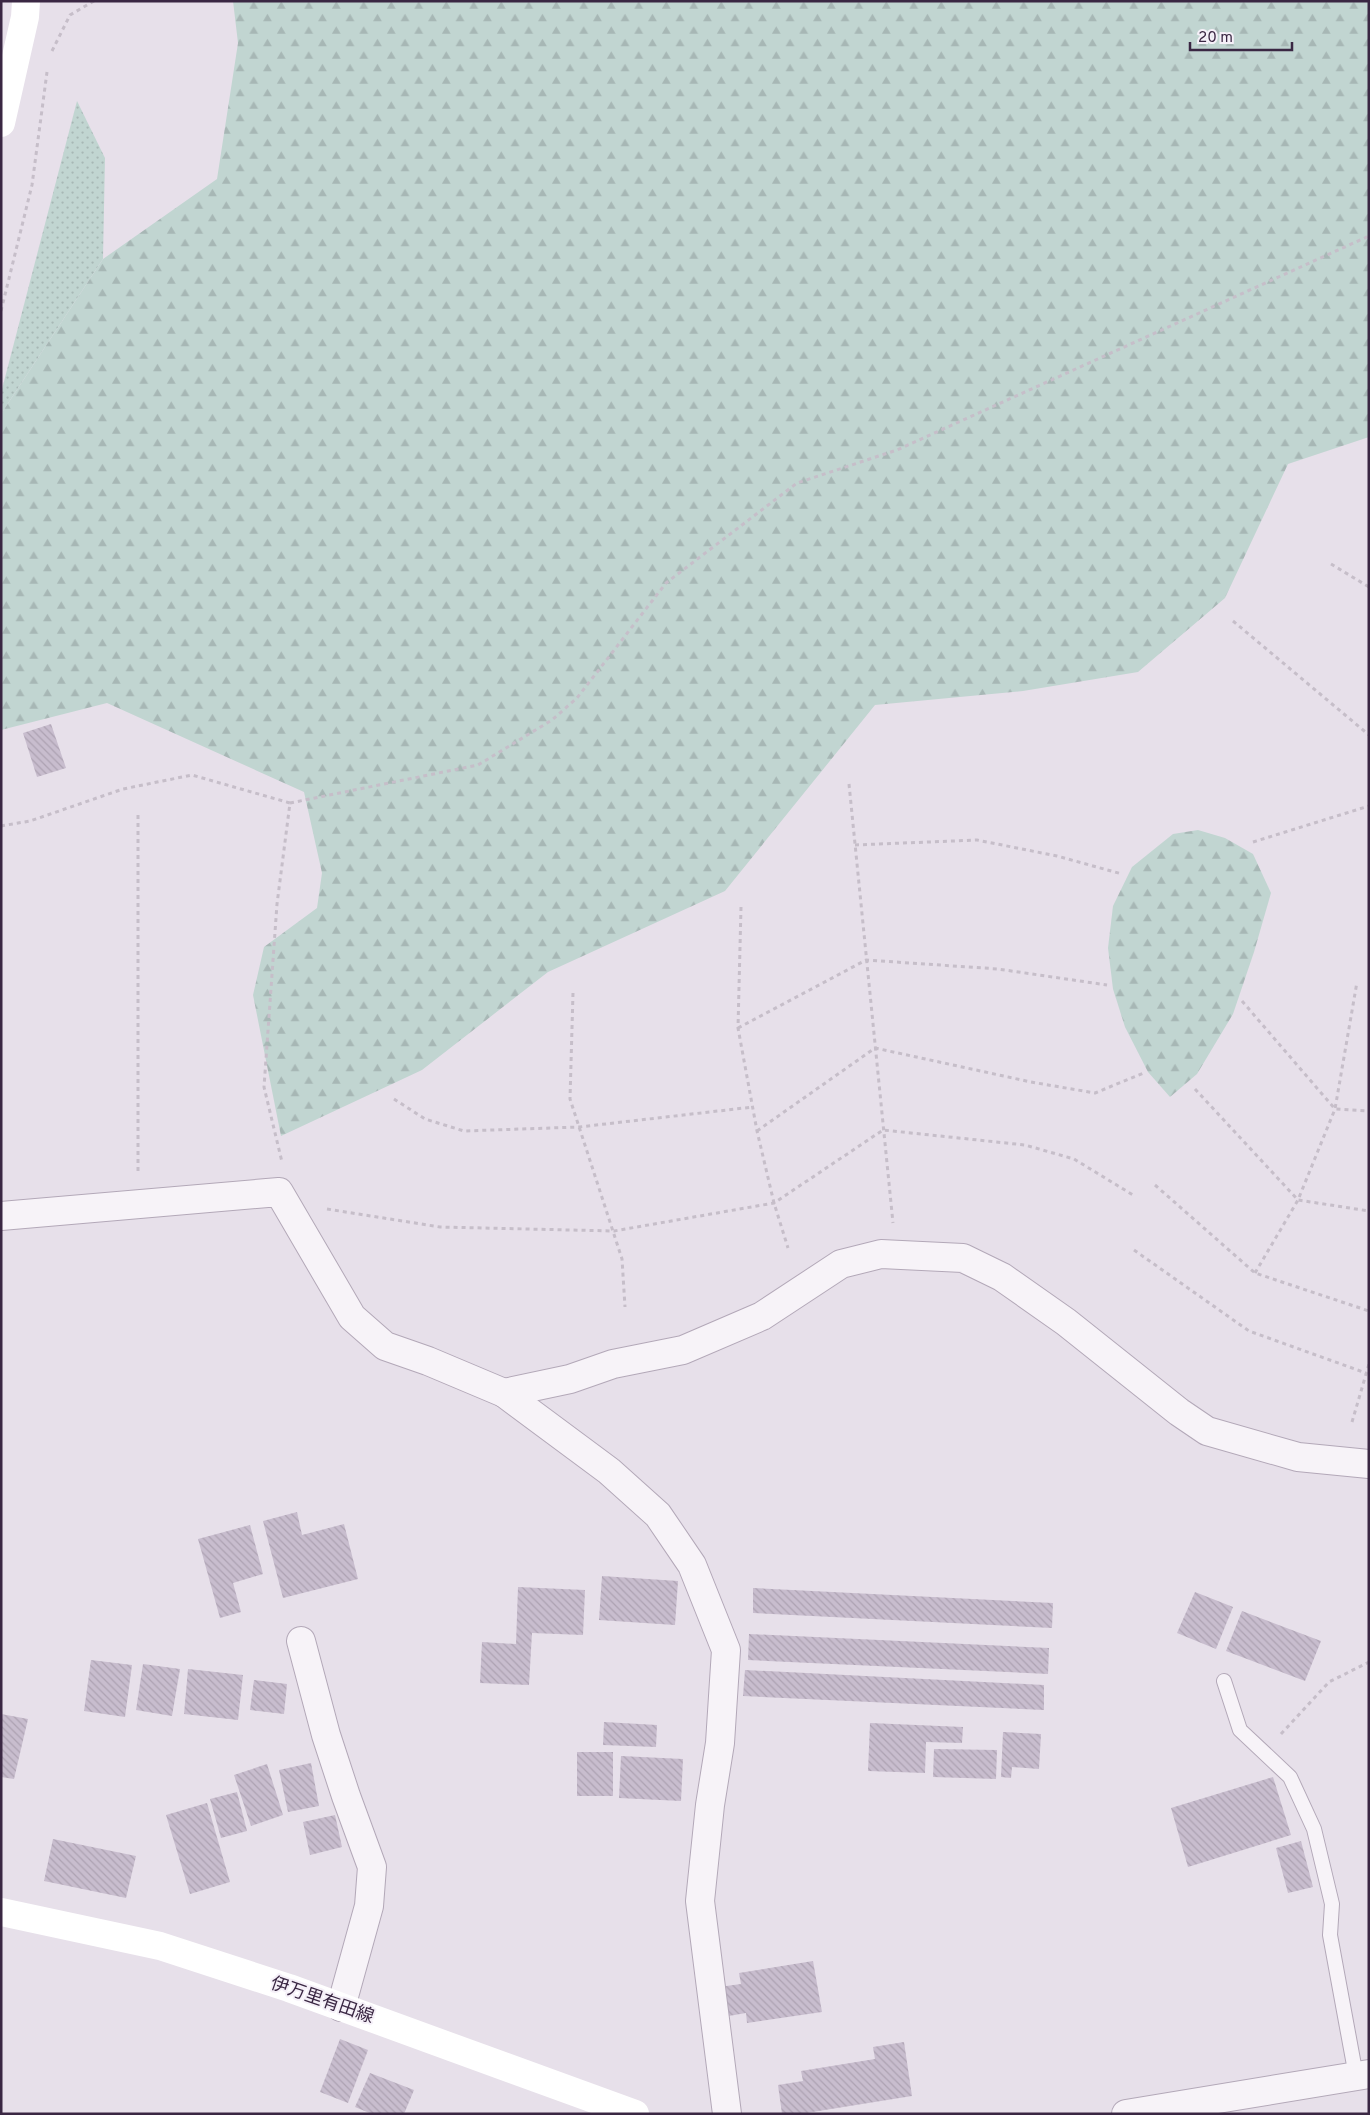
<svg xmlns="http://www.w3.org/2000/svg" width="1370" height="2115" viewBox="0 0 1370 2115" font-family="Overpass,'Noto Sans JP',sans-serif">
<defs>
<pattern id="grass-dots" width="8" height="8" patternUnits="userSpaceOnUse" patternTransform="scale(1.25)"><rect width="8" height="8" fill="#c1d5d1"/><path d="M2 2h.1M6 6h.1" fill="none" stroke="#a7b7b5" stroke-width="1.8" stroke-linecap="round"/></pattern>
<pattern id="forest-firs" width="22" height="20" patternUnits="userSpaceOnUse" patternTransform="scale(1.25)"><rect width="22" height="20" fill="#c1d5d1"/><path d="M5 1l3.5 6h-7zM16 11l3.5 6h-7z" fill="#a7b7b5"/></pattern>
<pattern id="building-back-hatch" width="6" height="6" patternUnits="userSpaceOnUse" patternTransform="scale(1.25)"><rect width="6" height="6" fill="#c8bdce"/><path d="M-1 5l2 2M0 0l6 6M5-1l2 2" fill="none" stroke="#ada2b2"/></pattern>
</defs>
<rect width="100%" height="100%" fill="#e7e0ea"/>
<!-- grass -->
<polygon fill="url(#grass-dots)" points="77,101 105,158 103,259 1,414 1,393"/>
<!-- forest -->
<g fill="url(#forest-firs)">
<polygon points="233,1 1369,1 1369,437 1288,464 1225,598 1138,672 1023,691 875,705 725,891 548,972 422,1070 281,1136 253,995 264,947 317,908 322,873 304,792 107,703 1,730 1,414 103,259 217,179 238,43"/>
<polygon points="1198,830 1225,838 1253,854 1271,893 1254,952 1233,1014 1197,1074 1170,1097 1148,1072 1125,1027 1113,989 1108,948 1113,906 1132,867 1173,834"/>
</g>
<!-- building -->
<g fill="url(#building-back-hatch)">
<polygon points="51,724 66,768 37,777 23,733"/>
<polygon points="297,1512 302,1535 344,1524 358,1579 283,1598 263,1521"/>
<polygon points="250,1525 263,1574 233,1583 241,1612 220,1618 198,1539"/>
<polygon points="602,1576 678,1581 675,1625 599,1620"/>
<polygon points="518,1587 585,1590 583,1635 532,1633 529,1685 480,1683 482,1642 516,1644"/>
<polygon points="753,1588 1053,1603 1052,1628 753,1613"/>
<polygon points="1195,1592 1233,1607 1216,1649 1177,1633"/>
<polygon points="1242,1611 1321,1641 1305,1681 1226,1651"/>
<polygon points="749,1634 1049,1648 1048,1674 748,1660"/>
<polygon points="91,1660 132,1665 125,1717 84,1711"/>
<polygon points="143,1664 180,1669 172,1716 136,1710"/>
<polygon points="188,1669 243,1675 238,1720 184,1714"/>
<polygon points="745,1670 1044,1685 1044,1710 743,1696"/>
<polygon points="254,1680 287,1684 284,1714 250,1710"/>
<polygon points="1,1714 28,1719 14,1779 1,1777"/>
<polygon points="604,1722 657,1725 656,1747 603,1745"/>
<polygon points="870,1723 963,1727 962,1743 926,1742 925,1773 868,1771"/>
<polygon points="1003,1732 1041,1734 1039,1769 1012,1767 1011,1778 1001,1777"/>
<polygon points="934,1749 997,1750 996,1779 933,1777"/>
<rect x="577" y="1752" width="36" height="44"/>
<polygon points="621,1756 683,1759 681,1801 619,1798"/>
<polygon points="311,1763 319,1806 288,1812 279,1770"/>
<polygon points="267,1764 283,1815 251,1826 234,1775"/>
<polygon points="1273,1777 1291,1835 1188,1867 1171,1808"/>
<polygon points="237,1792 247,1831 221,1838 210,1799"/>
<polygon points="207,1803 230,1882 190,1894 166,1815"/>
<polygon points="335,1815 342,1847 310,1855 303,1822"/>
<polygon points="53,1839 136,1856 126,1898 44,1881"/>
<polygon points="1301,1841 1313,1887 1288,1893 1276,1848"/>
<polygon points="813,1961 822,2012 747,2023 746,2013 723,2017 719,1987 741,1984 739,1973"/>
<polygon points="340,2039 368,2050 348,2103 320,2092"/>
<polygon points="904,2042 912,2096 800,2114 782,2114 778,2085 803,2081 801,2071 875,2059 873,2047"/>
<polygon points="370,2073 414,2090 404,2114 372,2114 355,2107"/>
</g>
<g fill="none" stroke-linecap="round" stroke-linejoin="round">
<defs>
<polyline id="lane" points="1224,1681 1240,1730 1290,1777 1314,1829 1332,1904 1330,1935 1356,2076"/>
<g id="street">
<polyline points="1,1216 279,1192 352,1317 385,1346 428,1361 504,1393"/>
<polyline points="301,1641 326,1735 346,1796 372,1867 369,1906 341,2007"/>
<polyline points="727,2114 700,1901 710,1805 720,1743 726,1650 692,1565 658,1515 609,1471 504,1393 570,1379 613,1364 683,1350 762,1316 841,1264 881,1254 963,1258 1002,1277 1066,1322 1179,1412 1207,1431 1298,1457 1369,1464"/>
<polyline points="1126,2114 1369,2074"/>
</g>
</defs>
<!-- lane casing -->
<use href="#lane" stroke="#b3a8b8" stroke-width="16"/>
<!-- street casing -->
<use href="#street" stroke="#b3a8b8" stroke-width="30"/>
<!-- path -->
<g stroke="#c6bec9" stroke-width="3" stroke-dasharray="4 4" stroke-linecap="butt">
<polyline points="52,51 70,15 94,1"/>
<polyline points="1,311 32,185 47,72"/>
<polyline points="1331,564 1369,587"/>
<polyline points="1233,621 1369,735"/>
<polyline points="849,784 893,1223"/>
<polyline points="290,803 478,765 552,720 577,698 666,583 797,483 897,450 1369,236"/>
<polyline points="138,815 138,1172"/>
<polyline points="1,826 30,821 123,789 192,775 290,803 277,904 264,1087 282,1162"/>
<polyline points="1253,842 1369,806"/>
<polyline points="855,845 977,840 1057,856 1122,874"/>
<polyline points="741,907 738,1028 757,1131 774,1203 788,1248"/>
<polyline points="573,993 570,1099 622,1259 625,1307"/>
<polyline points="1242,1001 1335,1109 1369,1111"/>
<polyline points="738,1028 866,960 998,969 1107,985"/>
<polyline points="1195,1089 1298,1200 1369,1211"/>
<polyline points="394,1099 425,1119 464,1131 579,1127 753,1107"/>
<polyline points="757,1131 875,1048 1031,1082 1095,1093 1146,1072"/>
<polyline points="1155,1185 1255,1273 1369,1311"/>
<polyline points="327,1209 440,1227 614,1231 774,1203 883,1130 1025,1145 1074,1159 1133,1195"/>
<polyline points="1134,1250 1249,1331 1366,1373"/>
<polyline points="1255,1273 1298,1200 1335,1109 1357,982"/>
<polyline points="1352,1422 1369,1364"/>
<polyline points="1281,1734 1329,1682 1369,1662"/>
</g>
<!-- lane -->
<use href="#lane" stroke="#f7f3f8" stroke-width="14"/>
<!-- street -->
<use href="#street" stroke="#f7f3f8" stroke-width="28"/>
<!-- secondary -->
<g stroke="#fff" stroke-width="28">
<polyline points="1,123 25,17 26,1"/>
<polyline points="1,1912 160,1946 289,1988 635,2114"/>
</g>
</g>
<g text-anchor="middle" dominant-baseline="central" stroke-width="4" stroke-linejoin="round" paint-order="stroke">
<!-- street labels -->
<g font-size="18" fill="#3a2743" stroke="#f5f0f8">
<text transform="translate(322 2001) rotate(19)">伊万里有田線</text>
</g>
</g>
<!-- border -->
<rect width="1370" height="2115" fill="none" stroke="#3a2743" stroke-width="5"/>
<!-- scale -->
<path d="M1190 42v8h102v-8" fill="none" stroke="#3a2743" stroke-width="2.5"/>
<text x="1198" y="42" font-size="15" fill="#3a2743" stroke="#f5f0f8" stroke-width="4" paint-order="stroke">20 m</text>
</svg>
